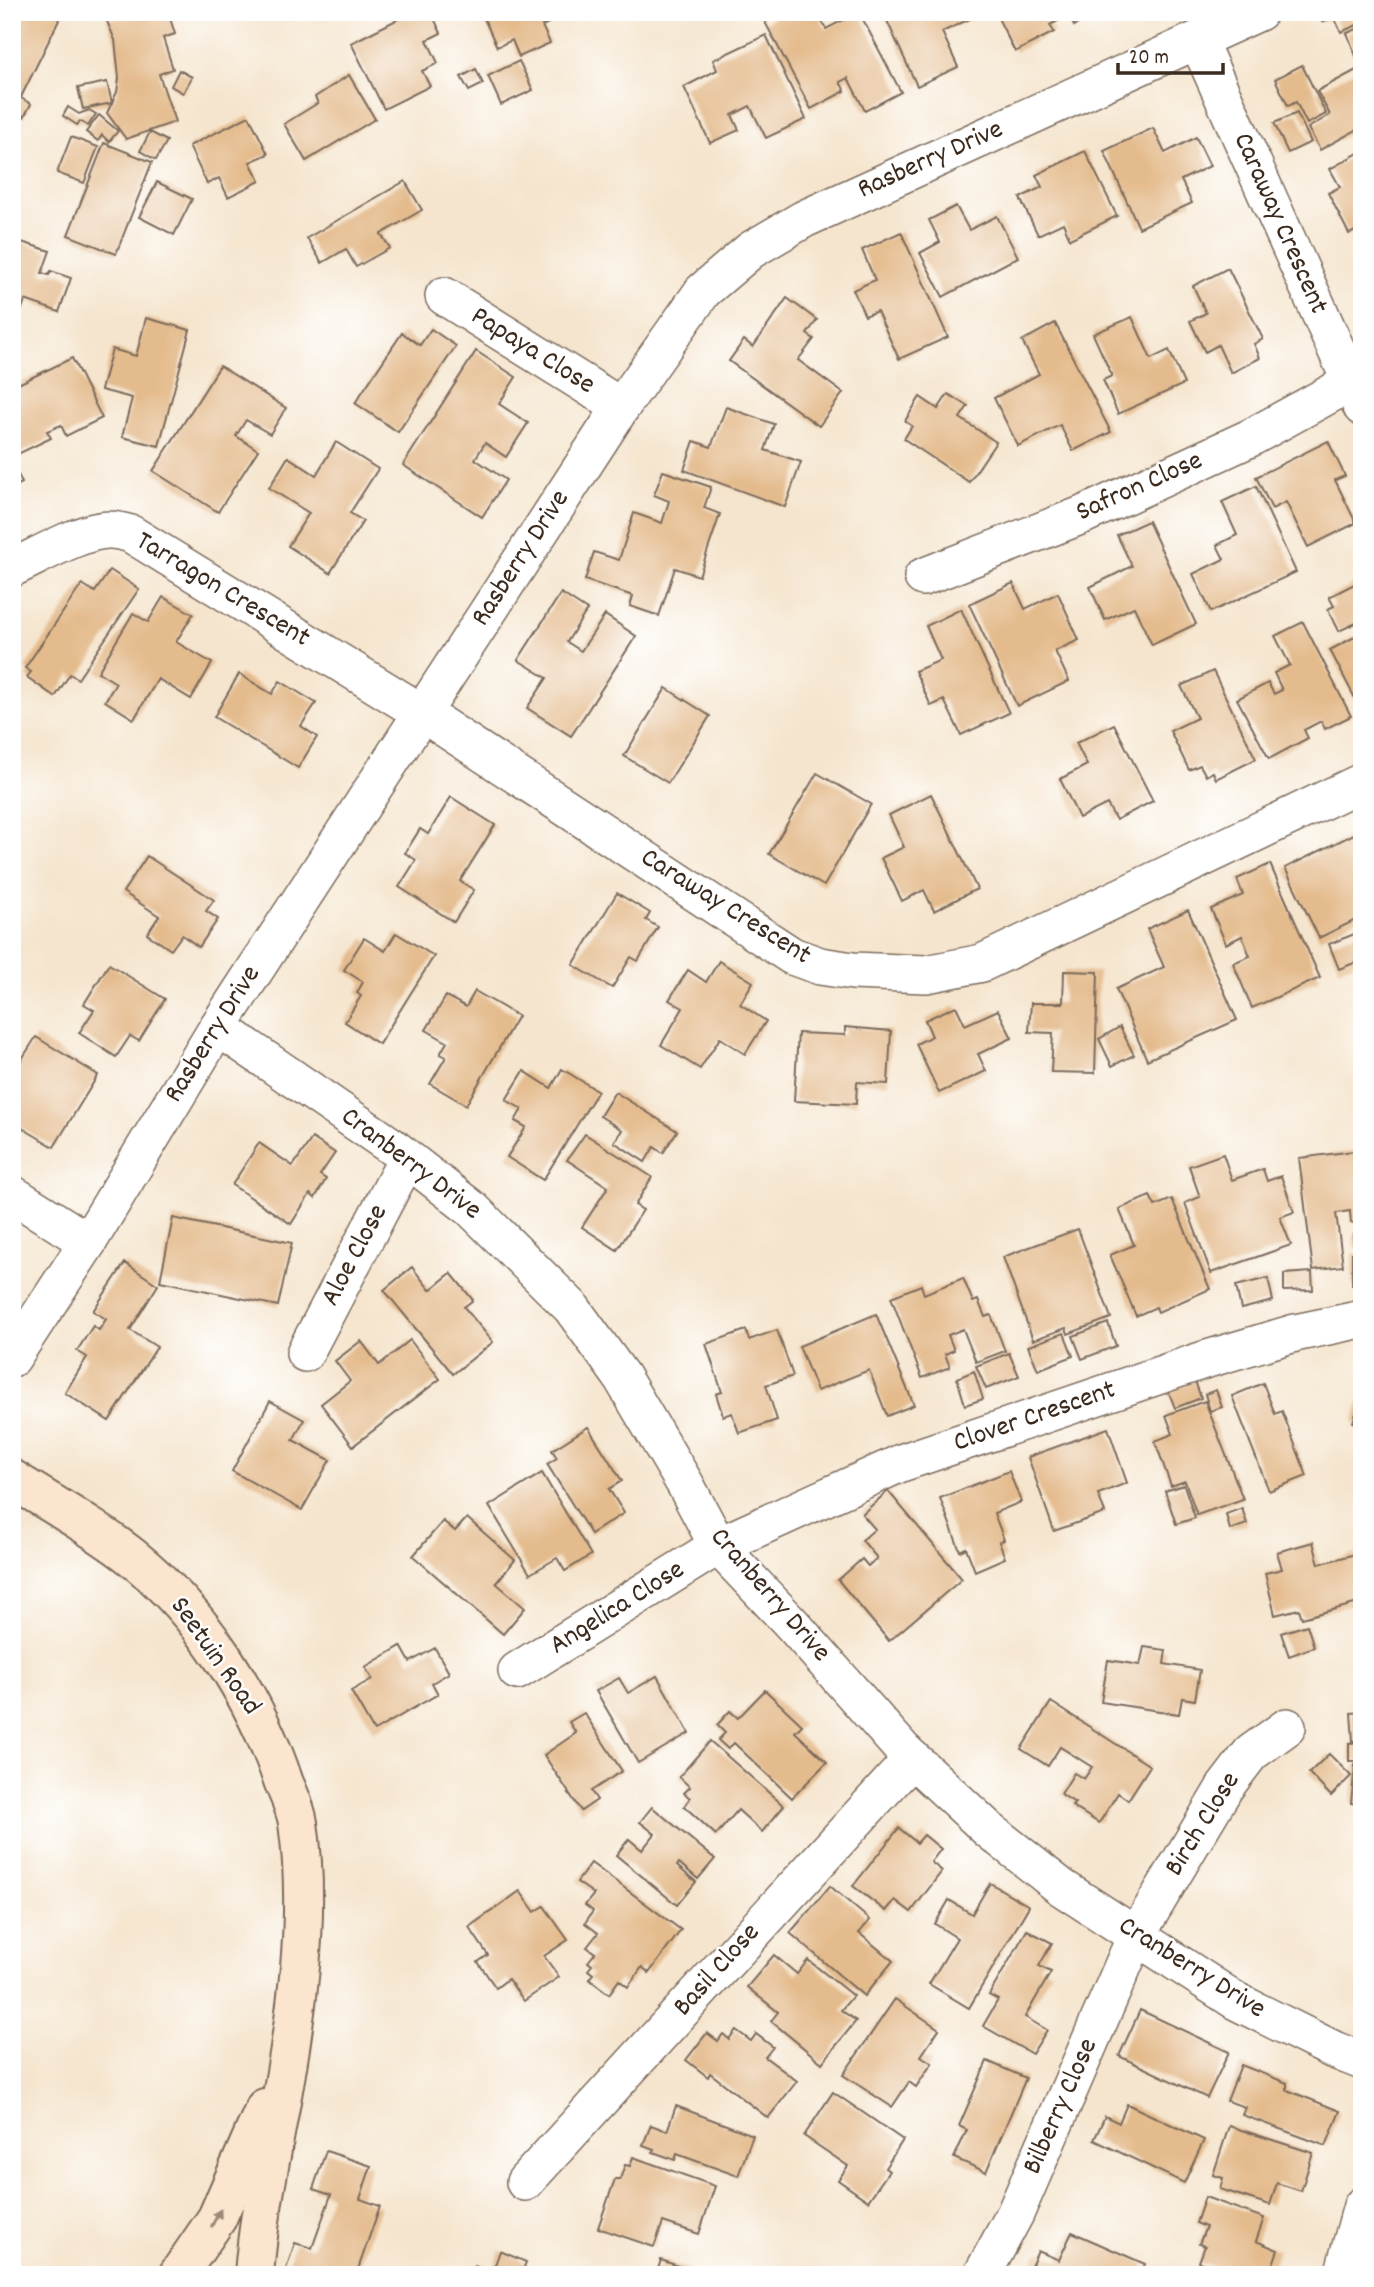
<svg xmlns="http://www.w3.org/2000/svg" width="1374" height="2287" viewBox="0 0 1374 2287" font-family="Dekko,sans-serif">
<rect width="100%" height="100%" fill="#fff"/>
<filter id="ink" filterUnits="userSpaceOnUse"><feTurbulence type="fractalNoise" baseFrequency=".0143" numOctaves="2"/><feDisplacementMap in="SourceGraphic" scale="14" xChannelSelector="R" yChannelSelector="G"/><feConvolveMatrix kernelMatrix="1 2 1 2 8 2 1 2 1" color-interpolation-filters="sRGB"/></filter>
<filter id="wash" filterUnits="userSpaceOnUse"><feTurbulence type="fractalNoise" baseFrequency=".00686" numOctaves="4" result="noise"/><feDisplacementMap in="SourceGraphic" scale="28" xChannelSelector="R" yChannelSelector="G"/><feGaussianBlur stdDeviation="1.57" result="paint"/><feColorMatrix in="noise" values="0 0 0 0 0 0 0 0 0 0 0 0 0 0 0 0 0 1.4 0 .05"/><feComposite in="paint" operator="in"/></filter>
<g filter="url(#wash)">
<rect width="100%" height="100%" fill="#f5e5ce"/>
<g id="blocks">
<!-- building -->
<g fill="#e4bb8d">
<polygon points="12,12 63,12 21,97 12,92"/>
<polygon points="412,12 431,12 441,33 427,40 438,63 422,71 430,86 384,109 351,43"/>
<polygon points="481,12 554,12 557,19 542,26 550,43 519,57 512,40 497,47"/>
<polygon points="784,12 817,12 826,29 859,12 901,92 865,111 848,78 840,82 845,91 811,109 765,22"/>
<polygon points="883,12 970,12 972,18 942,32 958,67 917,86"/>
<polygon points="995,12 1100,12 1074,26 1069,15 1050,25 1054,32 1015,52"/>
<polygon points="1317,12 1362,12 1362,23 1341,32 1334,17 1322,22"/>
<polygon points="169,15 175,34 163,38 173,69 159,74 175,122 126,139 107,113 117,92 119,78 115,40 106,19"/>
<polygon points="1362,27 1362,60 1358,61 1347,33"/>
<polygon points="766,35 806,119 766,138 750,106 732,115 739,130 710,143 684,87 717,70 713,60"/>
<polygon points="519,61 533,90 501,105 488,76"/>
<polygon points="1302,65 1326,114 1307,124 1296,102 1288,106 1275,79"/>
<polygon points="1362,67 1362,127 1320,150 1308,128 1330,115 1317,91"/>
<polygon points="476,69 483,84 469,91 461,77"/>
<polygon points="179,70 192,77 183,93 171,86"/>
<polygon points="349,75 375,119 306,161 284,124 318,103 315,97"/>
<polygon points="107,82 112,103 83,109 78,88"/>
<polygon points="16,95 31,104 24,117 12,111 12,102"/>
<polygon points="68,107 79,114 89,110 96,114 88,126 80,121 77,125 63,116"/>
<polygon points="1297,113 1311,142 1288,153 1274,123"/>
<polygon points="99,115 118,131 109,142 102,135 98,141 86,132"/>
<polygon points="249,116 268,154 250,162 260,181 228,197 219,178 207,184 189,146"/>
<polygon points="1153,128 1165,153 1196,137 1210,166 1181,180 1192,203 1139,228 1104,151"/>
<polygon points="150,132 167,141 156,160 140,151"/>
<polygon points="71,137 98,147 84,183 57,173"/>
<polygon points="104,143 152,162 116,254 68,235"/>
<polygon points="1085,151 1117,216 1070,239 1063,223 1038,235 1020,198 1042,187 1036,175"/>
<polygon points="1362,151 1362,228 1349,234 1328,193 1340,187 1330,169"/>
<polygon points="405,181 422,210 381,234 390,248 356,267 346,249 322,263 307,238"/>
<polygon points="157,182 192,199 174,235 139,217"/>
<polygon points="956,206 969,230 997,216 1018,257 943,297 920,253 940,242 929,220"/>
<polygon points="901,232 948,337 899,359 877,311 865,316 853,290 875,280 862,250"/>
<polygon points="12,239 50,251 42,273 49,275 51,271 71,278 59,312 25,300 13,335"/>
<polygon points="1228,268 1263,339 1254,344 1260,358 1231,373 1218,345 1205,352 1190,321 1206,313 1193,286"/>
<polygon points="787,298 817,320 807,334 814,339 798,360 843,393 819,426 729,361 744,340 753,347"/>
<polygon points="1132,317 1151,359 1169,350 1184,384 1118,414 1103,380 1112,376 1093,334"/>
<polygon points="146,318 190,330 159,446 122,437 132,398 101,390 112,349 136,356"/>
<polygon points="1055,323 1111,432 1073,451 1060,425 1018,446 994,398 1039,374 1022,341"/>
<polygon points="431,329 456,346 398,432 355,403 402,333 420,345"/>
<polygon points="476,351 516,377 499,404 528,423 506,457 485,443 475,459 506,480 482,517 403,465"/>
<polygon points="72,358 102,418 66,436 61,425 47,431 51,438 18,454 12,441 12,387"/>
<polygon points="220,366 286,408 270,434 246,420 236,436 258,450 218,512 153,471"/>
<polygon points="948,394 968,406 960,418 996,442 969,482 904,439 912,426 905,421 920,397 938,409"/>
<polygon points="726,407 774,424 765,450 801,462 785,507 684,470 694,441 711,447"/>
<polygon points="1328,441 1345,476 1335,480 1356,523 1308,547 1286,502 1272,509 1256,477"/>
<polygon points="336,442 378,469 350,513 363,521 330,573 288,546 309,513 269,488 288,457 316,475"/>
<polygon points="12,462 22,483 12,488"/>
<polygon points="663,471 711,487 704,508 720,514 699,576 675,568 659,616 630,606 633,596 585,580 594,552 619,560 634,513 662,523 669,501 654,495"/>
<polygon points="1256,486 1296,572 1211,612 1193,574 1224,559 1217,545 1237,535 1222,502"/>
<polygon points="1148,521 1196,624 1152,645 1134,607 1105,620 1090,587 1132,566 1117,535"/>
<polygon points="110,570 139,589 78,679 70,674 55,697 27,677 31,672 25,668 82,584 95,592"/>
<polygon points="1362,580 1362,629 1358,622 1339,631 1328,609 1334,606 1329,597"/>
<polygon points="1013,583 1025,609 1058,593 1079,640 1055,651 1069,681 1017,706 969,604"/>
<polygon points="561,593 587,610 567,642 581,651 605,615 636,636 571,736 527,708 547,678 518,660"/>
<polygon points="163,597 193,614 176,642 212,663 191,699 158,679 134,719 105,701 116,683 98,672 133,613 148,622"/>
<polygon points="961,609 1009,713 961,735 944,700 931,706 915,671 941,660 926,626"/>
<polygon points="1303,622 1351,716 1325,729 1321,721 1304,730 1308,738 1269,759 1237,699 1268,683 1274,694 1282,690 1274,673 1290,665 1275,636"/>
<polygon points="1362,633 1362,712 1330,650"/>
<polygon points="1213,671 1256,759 1216,779 1213,772 1206,776 1200,765 1189,770 1170,731 1197,718 1181,686"/>
<polygon points="239,674 272,694 280,681 316,703 301,726 317,737 298,768 214,717"/>
<polygon points="666,688 710,716 668,783 624,756"/>
<polygon points="1114,724 1153,801 1116,820 1107,804 1079,818 1060,779 1087,765 1076,743"/>
<polygon points="817,773 871,804 824,886 769,854"/>
<polygon points="931,794 977,889 934,911 924,890 902,901 881,858 904,847 889,815"/>
<polygon points="451,797 495,825 460,881 474,890 454,922 399,887 416,860 405,853 420,829 428,834"/>
<polygon points="1362,830 1362,917 1319,938 1285,868"/>
<polygon points="147,856 214,900 206,911 218,919 199,947 182,935 171,950 147,934 159,916 123,892"/>
<polygon points="1270,864 1320,978 1252,1008 1233,963 1250,956 1242,936 1226,944 1211,909 1243,895 1237,879"/>
<polygon points="617,893 650,913 646,920 658,927 638,961 631,957 612,988 573,965"/>
<polygon points="1188,910 1237,1020 1147,1060 1116,989 1164,967 1147,929"/>
<polygon points="1362,931 1362,960 1339,969 1329,944"/>
<polygon points="396,933 434,956 379,1044 345,1022 361,996 357,993 363,982 344,970 364,938 385,951"/>
<polygon points="719,961 753,982 740,1004 766,1021 745,1054 720,1038 700,1069 661,1045 683,1008 669,1000 688,970 706,982"/>
<polygon points="109,964 165,999 139,1041 130,1036 116,1057 79,1033 94,1010 84,1004"/>
<polygon points="1064,971 1098,972 1095,1073 1051,1072 1053,1033 1029,1032 1031,1003 1063,1003"/>
<polygon points="475,991 518,1016 466,1105 430,1084 446,1057 440,1054 447,1042 426,1030 446,996 466,1007"/>
<polygon points="956,1006 965,1025 998,1010 1012,1038 978,1054 986,1071 939,1093 916,1044 932,1036 925,1020"/>
<polygon points="845,1027 891,1031 888,1084 857,1082 856,1104 794,1101 798,1033 845,1035"/>
<polygon points="1120,1027 1134,1055 1112,1066 1099,1039"/>
<polygon points="36,1037 98,1075 54,1147 12,1122 12,1057 20,1062"/>
<polygon points="562,1069 598,1091 543,1180 507,1157 526,1127 515,1121 522,1109 506,1100 524,1071 551,1088"/>
<polygon points="615,1092 677,1131 663,1153 654,1147 645,1162 614,1142 622,1130 600,1116"/>
<polygon points="585,1134 652,1177 635,1205 643,1210 617,1250 582,1227 608,1187 567,1160"/>
<polygon points="312,1138 335,1153 320,1175 326,1179 315,1198 310,1194 291,1224 232,1185 259,1143 293,1166"/>
<polygon points="1362,1150 1362,1232 1359,1222 1351,1223 1350,1211 1336,1213 1343,1266 1313,1270 1299,1158"/>
<polygon points="1223,1154 1232,1180 1263,1169 1267,1181 1281,1176 1294,1212 1280,1217 1291,1245 1211,1273 1185,1203 1200,1197 1189,1166"/>
<polygon points="1150,1196 1155,1206 1172,1199 1210,1289 1158,1312 1156,1307 1136,1316 1110,1255 1134,1245 1119,1209"/>
<polygon points="173,1218 292,1243 278,1306 160,1281"/>
<polygon points="1078,1229 1111,1318 1068,1334 1066,1328 1033,1340 1003,1257"/>
<polygon points="1362,1233 1362,1247 1354,1248 1353,1234"/>
<rect x="1352" y="1253" width="10" height="32"/>
<polygon points="125,1263 158,1285 130,1330 157,1347 109,1421 65,1393 87,1357 77,1351 93,1326 99,1330 106,1319 93,1311"/>
<polygon points="412,1267 430,1290 451,1273 473,1300 464,1307 493,1342 453,1374 384,1290"/>
<polygon points="1312,1272 1313,1290 1284,1291 1284,1274"/>
<polygon points="963,1278 973,1302 978,1300 985,1317 991,1315 1005,1351 976,1362 963,1329 948,1335 954,1350 945,1354 950,1367 922,1378 891,1297 921,1285 924,1294"/>
<polygon points="1268,1278 1273,1301 1241,1309 1236,1286"/>
<polygon points="876,1314 914,1405 887,1416 869,1370 817,1391 799,1346"/>
<polygon points="1108,1323 1116,1346 1082,1359 1073,1336"/>
<polygon points="746,1330 749,1340 777,1330 793,1376 766,1385 777,1420 739,1433 732,1413 723,1416 716,1394 722,1392 706,1344"/>
<polygon points="1064,1333 1073,1356 1038,1370 1028,1346"/>
<polygon points="410,1340 440,1379 353,1446 321,1404 350,1381 335,1361 361,1341 379,1365"/>
<polygon points="1009,1353 1019,1376 986,1389 976,1366"/>
<polygon points="974,1371 983,1399 965,1405 957,1378"/>
<polygon points="1195,1381 1201,1398 1175,1408 1168,1390"/>
<polygon points="1263,1383 1275,1414 1282,1411 1307,1476 1269,1491 1232,1396"/>
<polygon points="1216,1390 1222,1407 1210,1411 1205,1394"/>
<polygon points="1362,1397 1362,1425 1353,1422"/>
<polygon points="270,1401 304,1420 293,1440 330,1460 302,1510 232,1471"/>
<polygon points="1205,1401 1243,1499 1197,1515 1185,1481 1171,1486 1155,1441 1173,1434 1166,1415"/>
<polygon points="588,1427 622,1481 609,1489 624,1513 591,1534 547,1464 557,1458 552,1450"/>
<polygon points="1108,1428 1127,1483 1098,1494 1105,1513 1054,1531 1028,1457"/>
<polygon points="1009,1471 1021,1502 994,1513 1004,1540 999,1542 1005,1558 975,1571 966,1548 960,1551 940,1498"/>
<polygon points="542,1473 591,1555 565,1571 557,1558 530,1574 489,1506"/>
<polygon points="1184,1485 1195,1518 1176,1524 1165,1491"/>
<polygon points="888,1491 962,1579 889,1641 838,1580 862,1559 868,1566 877,1558 862,1540 875,1529 862,1514"/>
<polygon points="1242,1508 1247,1524 1230,1530 1226,1514"/>
<polygon points="467,1518 515,1560 496,1583 525,1608 503,1634 413,1556 443,1521 455,1531"/>
<polygon points="1313,1542 1319,1564 1355,1554 1362,1582 1362,1602 1302,1618 1299,1609 1275,1615 1265,1573 1282,1569 1277,1552"/>
<polygon points="1307,1625 1314,1647 1289,1656 1281,1633"/>
<polygon points="401,1646 410,1662 435,1648 449,1673 432,1683 438,1694 374,1731 351,1691 372,1679 365,1667"/>
<polygon points="1144,1647 1166,1650 1164,1664 1200,1670 1195,1700 1182,1698 1179,1714 1101,1702 1108,1660 1140,1665"/>
<polygon points="657,1676 689,1733 638,1763 596,1691 619,1678 628,1693"/>
<polygon points="765,1690 802,1725 795,1732 827,1762 792,1798 734,1743 728,1749 718,1740 725,1733 717,1725 730,1711 738,1718"/>
<polygon points="1051,1702 1150,1766 1128,1800 1118,1793 1099,1823 1072,1806 1075,1803 1061,1794 1074,1773 1084,1779 1092,1767 1060,1747 1048,1766 1021,1749"/>
<polygon points="1362,1712 1362,1740 1353,1741 1351,1713"/>
<polygon points="584,1713 622,1771 591,1791 597,1800 581,1811 544,1755 576,1733 569,1722"/>
<polygon points="710,1741 784,1806 762,1832 738,1810 716,1835 684,1806 690,1798 684,1793 690,1787 679,1777"/>
<polygon points="1362,1742 1362,1761 1349,1761 1349,1743"/>
<polygon points="1329,1754 1351,1776 1331,1796 1309,1773"/>
<polygon points="1355,1765 1362,1765 1362,1804 1351,1803"/>
<polygon points="652,1807 715,1859 698,1879 679,1863 677,1866 696,1882 677,1905 616,1855 629,1839 642,1850 655,1834 640,1822"/>
<polygon points="899,1828 917,1843 924,1835 941,1849 931,1862 942,1871 911,1912 895,1900 886,1911 853,1886"/>
<polygon points="591,1863 681,1930 649,1973 642,1967 628,1987 619,1980 609,1994 589,1979 593,1974 588,1970 592,1965 588,1962 595,1953 587,1947 598,1933 585,1923 593,1911 585,1905 594,1894 577,1882"/>
<polygon points="990,1883 1029,1906 969,2008 929,1984 957,1938 935,1924 949,1900 972,1914"/>
<polygon points="830,1886 870,1920 859,1933 893,1961 864,1996 790,1933"/>
<polygon points="520,1891 535,1912 544,1906 568,1940 544,1956 559,1977 524,2001 508,1979 496,1988 478,1962 488,1955 469,1927"/>
<polygon points="1027,1930 1052,1943 1039,1966 1051,1972 1025,2017 1047,2030 1032,2054 983,2026 998,2000 989,1995"/>
<polygon points="774,1955 797,1974 808,1960 853,1996 841,2010 856,2021 822,2063 771,2021 778,2012 747,1987"/>
<polygon points="895,1999 939,2029 921,2056 932,2063 916,2087 909,2082 892,2107 843,2075"/>
<polygon points="1140,2010 1229,2052 1207,2098 1119,2056"/>
<polygon points="736,2030 751,2041 756,2034 773,2047 765,2057 797,2081 768,2118 710,2073 708,2077 686,2060 707,2033 718,2041 723,2034 729,2039"/>
<polygon points="987,2061 1026,2078 986,2172 954,2158 967,2130 959,2126"/>
<polygon points="1241,2065 1287,2083 1287,2090 1340,2111 1326,2146 1242,2115 1245,2107 1227,2101"/>
<polygon points="833,2092 903,2140 885,2168 889,2171 868,2201 838,2180 848,2166 804,2136"/>
<polygon points="1127,2104 1204,2140 1184,2183 1094,2140 1105,2116 1119,2123"/>
<polygon points="676,2106 753,2135 738,2176 677,2154 675,2160 653,2152 654,2149 643,2145 651,2125 667,2131"/>
<polygon points="1229,2126 1313,2153 1301,2191 1277,2183 1270,2205 1220,2189 1223,2178 1213,2175"/>
<polygon points="326,2151 371,2166 360,2199 380,2206 356,2275 293,2275 285,2272 295,2243 312,2248 331,2195 313,2189"/>
<polygon points="633,2157 715,2186 699,2234 663,2222 654,2247 598,2228 615,2179 620,2179 625,2165 630,2166"/>
<polygon points="1205,2197 1264,2218 1256,2241 1278,2250 1269,2275 1233,2275 1199,2262 1205,2246 1199,2244 1206,2227 1196,2223"/>
<polygon points="1072,2232 1145,2264 1140,2275 1027,2275 1038,2251 1059,2260"/>
<polygon points="500,2251 526,2262 521,2275 472,2275 475,2266 492,2273"/>
<polygon points="661,2260 701,2274 701,2275 656,2275"/>
</g>
</g>
</g>
<g filter="url(#ink)">
<use href="#blocks" fill-opacity="0" stroke="#7c6b5c" stroke-width="2"/>
<g fill="none" stroke-linecap="round" stroke-linejoin="round">
<defs>
<g id="street">
<polyline points="1198,41 1362,407"/>
<polyline points="444,296 621,407"/>
<path d="M12 568C37 557 84 529 110 530 117 530 124 532 131 534L422 713 792 956 820 966 853 971 926 974 982 963 1362 782"/>
<polyline points="923,577 1085,514 1250,438 1350,383"/>
<polyline points="218,1027 394,1148 472,1209 571,1307 621,1376 685,1484 718,1546 792,1624 903,1750 989,1830 1061,1887 1236,2001 1334,2050 1362,2061"/>
<polyline points="12,1194 88,1242"/>
<polyline points="305,1353 407,1159"/>
<polyline points="12,1358 88,1242 218,1027 621,407 703,291 751,250 804,219 1259,12"/>
<polyline points="517,1671 718,1546 901,1463 1204,1360 1295,1333 1362,1319"/>
<polyline points="525,2182 912,1759"/>
<polyline points="982,2275 1015,2214 1136,1936 1225,1787 1251,1753 1287,1727"/>
<polyline points="1343,2275 1362,2206"/>
</g>
<g id="secondary">
<path d="M12 1479C52 1504 95 1528 132 1557 203 1614 255 1697 284 1783 289 1795 296 1809 298 1823 308 1893 302 1965 292 2034 281 2115 260 2194 254 2275"/>
<polyline points="178,2275 217,2218 265,2108"/>
</g>
</defs>
<!-- street casing -->
<use href="#street" stroke="#7c6b5c" stroke-width="40"/>
<!-- secondary casing -->
<use href="#secondary" stroke="#7c6b5c" stroke-width="42"/>
<!-- street -->
<use href="#street" stroke="#fff" stroke-width="37"/>
<!-- secondary -->
<use href="#secondary" stroke="#fce5cf" stroke-width="38"/>
</g>
<!-- one-way arrows -->
<defs><path id="oneway-solid" d="M-6-.8H1V-3.2L6.5 0L1 3.2V.8H-6Z" transform="scale(1.75)"/></defs>
<use fill="#9c8876" href="#oneway-solid" transform="translate(216 2218) rotate(-62)"/>
</g>
<g text-anchor="middle" dominant-baseline="central" stroke-width="5" stroke-linejoin="round" paint-order="stroke">
<!-- street labels -->
<g font-size="28" fill="#3b2a1e" stroke="#fff">
<text transform="translate(931 161) rotate(-24)">Rasberry Drive</text>
<text transform="translate(1279 224) rotate(66)">Caraway Crescent</text>
<text transform="translate(532 352) rotate(32)">Papaya Close</text>
<text transform="translate(1140 488) rotate(-24)">Safron Close</text>
<text transform="translate(522 559) rotate(-57)">Rasberry Drive</text>
<text transform="translate(222 591) rotate(31)">Tarragon Crescent</text>
<text transform="translate(725 908) rotate(32)">Caraway Crescent</text>
<text transform="translate(214 1035) rotate(-58)">Rasberry Drive</text>
<text transform="translate(410 1165) rotate(37)">Cranberry Drive</text>
<text transform="translate(356 1256) rotate(-62)">Aloe Close</text>
<text transform="translate(1035 1418) rotate(-19)">Clover Crescent</text>
<text transform="translate(769 1596) rotate(49)">Cranberry Drive</text>
<text transform="translate(618 1609) rotate(-32)">Angelica Close</text>
<text transform="translate(214 1657) rotate(55)">Seetuin Road</text>
<text transform="translate(1204 1825) rotate(-58)">Birch Close</text>
<text transform="translate(1191 1969) rotate(32)">Cranberry Drive</text>
<text transform="translate(718 1971) rotate(-48)">Basil Close</text>
<text transform="translate(1062 2107) rotate(-66)">Bilberry Close</text>
</g>
</g>
<!-- margin -->
<rect width="1374" height="2287" fill="none" stroke="#fff" stroke-width="42"/>
<!-- scale -->
<path d="M1118 63v10h105v-10" fill="none" stroke="#3b2a1e" stroke-width="3.5"/>
<text x="1129" y="63" font-size="21" fill="#3b2a1e" stroke="#ffffff" stroke-width="5" paint-order="stroke">20 m</text>
</svg>
